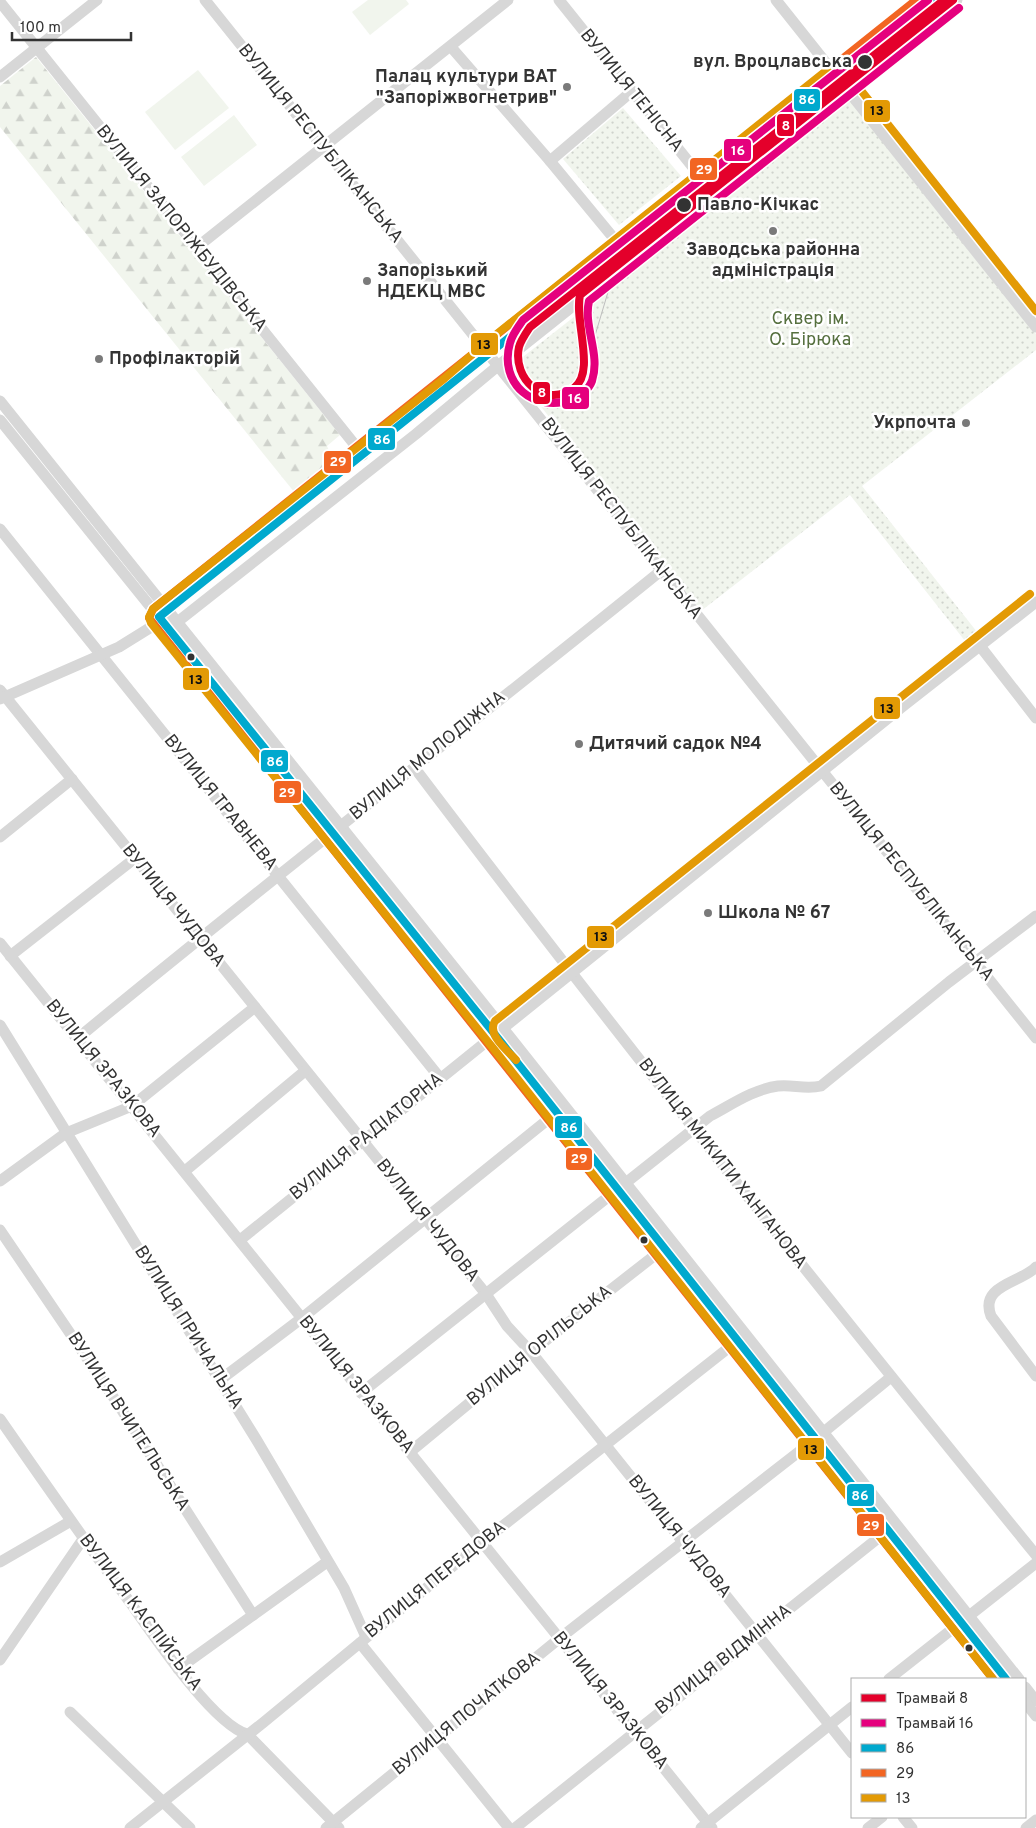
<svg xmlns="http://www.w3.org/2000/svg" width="1036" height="1828" viewBox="0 0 1036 1828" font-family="Overpass,sans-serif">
<defs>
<pattern id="forest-firs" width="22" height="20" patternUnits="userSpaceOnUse" patternTransform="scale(1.25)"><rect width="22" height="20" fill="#f1f5ed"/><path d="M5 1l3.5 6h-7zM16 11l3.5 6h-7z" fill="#cfd2cc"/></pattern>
<pattern id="park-dots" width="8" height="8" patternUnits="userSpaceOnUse" patternTransform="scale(1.25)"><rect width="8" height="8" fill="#f1f5ed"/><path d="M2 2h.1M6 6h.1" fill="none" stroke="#cfd2cc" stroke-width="1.8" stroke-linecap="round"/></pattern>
</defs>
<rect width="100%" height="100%" fill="#fff"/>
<!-- grass -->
<g fill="#f1f5ed">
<polygon points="368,0 406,0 409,4 370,35 352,12"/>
<polygon points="198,70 229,108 175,150 145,112"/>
<polygon points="234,115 257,145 204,186 181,157"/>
</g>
<!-- forest -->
<polygon fill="url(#forest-firs)" points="36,57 340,435 327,446 334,462 295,493 0,127 0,86"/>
<!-- park -->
<g fill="url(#park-dots)">
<polygon points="851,100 932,197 1036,334 1036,350 862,486 981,637 969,646 850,495 701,611 510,367"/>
<polygon points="623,108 681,176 619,225 563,159"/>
</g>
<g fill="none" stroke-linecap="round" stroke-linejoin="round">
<!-- minor -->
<g stroke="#d7d7d7" stroke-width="11">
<polyline points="205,0 1036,1038"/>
<polyline points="559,0 704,181"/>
<polyline points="776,0 1036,327"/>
<polyline points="0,2 363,455"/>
<polyline points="451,47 550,161 621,247"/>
<polyline points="0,77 97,0"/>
<polyline points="550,161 631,92"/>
<polyline points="196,248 508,0"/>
<polyline points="0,401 510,1037 1019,1679"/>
<polyline points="0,420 501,1042 1006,1679"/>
<polyline points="0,529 440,1078"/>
<polyline points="171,627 416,434 499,365 957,0"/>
<polyline points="980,646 1036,718"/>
<polyline points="0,690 486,1294 507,1326 531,1352 852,1753"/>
<polyline points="0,699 119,647 148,629 167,610 932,0"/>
<path d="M414 767C616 1034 825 1296 1036 1555"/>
<polyline points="0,837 72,779"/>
<polyline points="0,943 712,1828"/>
<polyline points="10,956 134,859"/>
<polyline points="0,1025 256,1439 344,1588 366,1637"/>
<path d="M78 1038C270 879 468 727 662 570"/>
<polyline points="185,1171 305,1071"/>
<polyline points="0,1181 66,1133 132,1106 255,1007"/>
<polyline points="0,1230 118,1404 253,1615"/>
<polyline points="240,1240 902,707 1036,602"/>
<path d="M1036 1267C1021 1283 979 1285 991 1316L1036 1376"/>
<polyline points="220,1380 302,1318 561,1109"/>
<path d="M361 1393 710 1116C731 1105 754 1089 778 1086 792 1084 805 1090 821 1086L949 982 1036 916"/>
<path d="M0 1419C43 1481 87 1544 132 1605 154 1636 213 1724 247 1734L339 1828"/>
<polyline points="410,1452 531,1352 668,1245"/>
<polyline points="0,1562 71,1521"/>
<polyline points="360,1643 509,1828"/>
<polyline points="0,1660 83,1539"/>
<polyline points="178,1669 327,1562"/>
<polyline points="889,1679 1036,1563"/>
<polyline points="1025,1687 1036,1701"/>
<polyline points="1025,1702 1036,1716"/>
<polyline points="70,1712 190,1828"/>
<polyline points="903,1817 912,1828"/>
<polyline points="130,1828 264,1722 481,1543 741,1338"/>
<polyline points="326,1828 560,1638 814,1440 891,1377"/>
<polyline points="515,1828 887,1531"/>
<polyline points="701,1828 852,1707"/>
<polyline points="868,1828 882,1817"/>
<polyline points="1026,1828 1036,1820"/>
</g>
<!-- tram -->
<polyline stroke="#bebebe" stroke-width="1" points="585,369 614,272 622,261"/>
<defs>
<polyline id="bus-1" points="932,0 159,617 501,1042 1006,1679"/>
<polyline id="bus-2" points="916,0 153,609 149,618 993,1679"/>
<g id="bus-3">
<path d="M516 1060C508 1051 486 1034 495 1021L1030 594"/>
<polyline points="993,1679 493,1048 151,623 149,617 153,609 445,378 483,345 832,66 839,65 844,69 1036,311"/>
</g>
</defs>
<!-- bus-1 casing -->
<use href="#bus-1" stroke="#fff" stroke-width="11"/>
<!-- bus-2 casing -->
<use href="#bus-2" stroke="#fff" stroke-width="11"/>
<!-- bus-3 casing -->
<use href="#bus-3" stroke="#fff" stroke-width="11"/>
<!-- bus-1 -->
<use href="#bus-1" stroke="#00a9ce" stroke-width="8"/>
<!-- bus-2 -->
<use href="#bus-2" stroke="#f26522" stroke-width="8"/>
<!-- bus-3 -->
<use href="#bus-3" stroke="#e39a05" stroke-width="8"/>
<defs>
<path id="tram-1" d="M944 0 530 327C526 333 521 340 519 347 512 379 545 409 574 388 596 372 574 321 580 295L953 0"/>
<path id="tram-2" d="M928 0 523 320C518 327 512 335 510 343 498 384 535 414 573 399 581 396 589 389 592 381 601 354 583 327 589 301L959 8"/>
</defs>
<!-- tram-1 casing -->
<use href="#tram-1" stroke="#fff" stroke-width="11"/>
<!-- tram-2 casing -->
<use href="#tram-2" stroke="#fff" stroke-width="11"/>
<!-- tram-1 -->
<use href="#tram-1" stroke="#e4002b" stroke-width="8"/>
<!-- tram-2 -->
<use href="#tram-2" stroke="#e5007d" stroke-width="8"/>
</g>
<!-- markers -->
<g fill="#333" stroke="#fff" stroke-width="2">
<circle cx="865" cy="62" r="8"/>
<circle cx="684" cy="205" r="8"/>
<circle cx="191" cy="657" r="4.5"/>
<circle cx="644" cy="1240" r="4.5"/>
<circle cx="969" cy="1648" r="4.5"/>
</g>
<g fill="#7a7a7a" stroke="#fff" stroke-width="2">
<circle cx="567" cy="87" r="5"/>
<circle cx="773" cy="231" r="5"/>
<circle cx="367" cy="281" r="5"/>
<circle cx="99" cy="359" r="5"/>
<circle cx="966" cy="423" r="5"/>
<circle cx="579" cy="744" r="5"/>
<circle cx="708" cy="913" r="5"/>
</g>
<g text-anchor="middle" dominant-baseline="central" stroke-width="5" stroke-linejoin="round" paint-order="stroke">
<!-- stop labels -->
<g font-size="18" font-weight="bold" fill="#333" stroke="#fff" text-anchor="end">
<text x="852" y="62">вул. Вроцлавська</text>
<text x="697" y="205" text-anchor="start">Павло-Кічкас</text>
</g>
<!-- poi labels -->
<g font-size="18" font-weight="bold" fill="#333" stroke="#fff" text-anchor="start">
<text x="557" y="77" text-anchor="end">Палац культури ВАТ<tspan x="557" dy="21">"Запоріжвогнетрив"</tspan></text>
<text x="773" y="250" text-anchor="middle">Заводська районна<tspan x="773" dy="21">адміністрація</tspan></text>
<text x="377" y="271">Запорізький<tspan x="377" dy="21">НДЕКЦ МВС</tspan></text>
<text x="109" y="359">Профілакторій</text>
<text x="956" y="423" text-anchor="end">Укрпочта</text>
<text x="589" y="744">Дитячий садок №4</text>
<text x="718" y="913">Школа № 67</text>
</g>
<!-- street labels -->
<g font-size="18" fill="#333" stroke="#fff">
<text transform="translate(631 91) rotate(51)">ВУЛИЦЯ ТЕНІСНА</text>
<text transform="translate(320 144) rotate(51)">ВУЛИЦЯ РЕСПУБЛІКАНСЬКА</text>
<text transform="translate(181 229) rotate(51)">ВУЛИЦЯ ЗАПОРІЖБУДІВСЬКА</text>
<text transform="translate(621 519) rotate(52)">ВУЛИЦЯ РЕСПУБЛІКАНСЬКА</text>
<text transform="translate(428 756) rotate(-39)">ВУЛИЦЯ МОЛОДІЖНА</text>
<text transform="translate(220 803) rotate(51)">ВУЛИЦЯ ТРАВНЕВА</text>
<text transform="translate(911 882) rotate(51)">ВУЛИЦЯ РЕСПУБЛІКАНСЬКА</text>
<text transform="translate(173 906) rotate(51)">ВУЛИЦЯ ЧУДОВА</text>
<text transform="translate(103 1069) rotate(51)">ВУЛИЦЯ ЗРАЗКОВА</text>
<text transform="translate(367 1137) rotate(-39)">ВУЛИЦЯ РАДІАТОРНА</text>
<text transform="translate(722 1164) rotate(52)">ВУЛИЦЯ МИКИТИ ХАНГАНОВА</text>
<text transform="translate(427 1221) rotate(51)">ВУЛИЦЯ ЧУДОВА</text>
<text transform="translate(188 1328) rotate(58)">ВУЛИЦЯ ПРИЧАЛЬНА</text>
<text transform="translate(540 1346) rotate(-39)">ВУЛИЦЯ ОРІЛЬСЬКА</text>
<text transform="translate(356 1385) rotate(51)">ВУЛИЦЯ ЗРАЗКОВА</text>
<text transform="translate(128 1422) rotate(57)">ВУЛИЦЯ ВЧИТЕЛЬСЬКА</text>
<text transform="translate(679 1537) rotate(51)">ВУЛИЦЯ ЧУДОВА</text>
<text transform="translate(436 1580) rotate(-39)">ВУЛИЦЯ ПЕРЕДОВА</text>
<text transform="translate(140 1613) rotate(53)">ВУЛИЦЯ КАСПІЙСЬКА</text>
<text transform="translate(724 1660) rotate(-38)">ВУЛИЦЯ ВІДМІННА</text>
<text transform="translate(610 1701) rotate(51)">ВУЛИЦЯ ЗРАЗКОВА</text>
<text transform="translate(467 1714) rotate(-39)">ВУЛИЦЯ ПОЧАТКОВА</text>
</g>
<!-- park labels -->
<g font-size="18" fill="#56703f" stroke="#fff">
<text x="810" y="319">Сквер ім.<tspan x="810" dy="21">О. Бірюка</tspan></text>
</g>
</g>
<g stroke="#fff" stroke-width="2">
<rect x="793" y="88" width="28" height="24" rx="5" fill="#00a9ce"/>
<rect x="863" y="99" width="28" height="24" rx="5" fill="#e39a05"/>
<rect x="776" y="113" width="19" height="24" rx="5" fill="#e4002b"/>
<rect x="723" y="138" width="29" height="24" rx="5" fill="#e5007d"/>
<rect x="689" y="157" width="29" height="24" rx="5" fill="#f26522"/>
<rect x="470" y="332" width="29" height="24" rx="5" fill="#e39a05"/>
<rect x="532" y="381" width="19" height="24" rx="5" fill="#e4002b"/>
<rect x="561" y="386" width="29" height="24" rx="5" fill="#e5007d"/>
<rect x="367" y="427" width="29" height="24" rx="5" fill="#00a9ce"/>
<rect x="323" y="450" width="29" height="24" rx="5" fill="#f26522"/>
<rect x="182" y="667" width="28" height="24" rx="5" fill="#e39a05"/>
<rect x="873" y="696" width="28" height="24" rx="5" fill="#e39a05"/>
<rect x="260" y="749" width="29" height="24" rx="5" fill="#00a9ce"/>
<rect x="273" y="780" width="29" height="24" rx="5" fill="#f26522"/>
<rect x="586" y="925" width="29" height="24" rx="5" fill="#e39a05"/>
<rect x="554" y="1115" width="29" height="24" rx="5" fill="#00a9ce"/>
<rect x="565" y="1147" width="28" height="24" rx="5" fill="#f26522"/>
<rect x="797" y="1437" width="28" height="24" rx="5" fill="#e39a05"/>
<rect x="846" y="1483" width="29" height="24" rx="5" fill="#00a9ce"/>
<rect x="856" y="1513" width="29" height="24" rx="5" fill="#f26522"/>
</g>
<g font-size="14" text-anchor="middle" font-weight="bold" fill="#fff">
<text x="807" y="104">86</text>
<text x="786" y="130">8</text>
<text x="738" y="155">16</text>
<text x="704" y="174">29</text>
<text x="542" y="397">8</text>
<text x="575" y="403">16</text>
<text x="382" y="444">86</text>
<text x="338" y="466">29</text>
<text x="275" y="766">86</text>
<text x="287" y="797">29</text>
<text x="569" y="1132">86</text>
<text x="579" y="1163">29</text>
<text x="860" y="1500">86</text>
<text x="871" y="1530">29</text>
</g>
<g font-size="14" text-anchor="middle" font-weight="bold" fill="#111">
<text x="877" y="115">13</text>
<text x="484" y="349">13</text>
<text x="196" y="684">13</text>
<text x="887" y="713">13</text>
<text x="601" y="941">13</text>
<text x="811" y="1454">13</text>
</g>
<!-- legend -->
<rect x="851" y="1678" width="175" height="140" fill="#ffffff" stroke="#adadad"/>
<rect x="861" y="1694" width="25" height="8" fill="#e4002b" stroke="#adadad"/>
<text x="896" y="1703" font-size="15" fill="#333333">Трамвай 8</text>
<rect x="861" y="1719" width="25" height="8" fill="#e5007d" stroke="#adadad"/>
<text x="896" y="1728" font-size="15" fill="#333333">Трамвай 16</text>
<rect x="861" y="1744" width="25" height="8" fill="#00a9ce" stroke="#adadad"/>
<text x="896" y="1753" font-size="15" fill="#333333">86</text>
<rect x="861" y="1769" width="25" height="8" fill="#f26522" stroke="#adadad"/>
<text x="896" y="1778" font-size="15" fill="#333333">29</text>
<rect x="861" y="1794" width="25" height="8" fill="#e39a05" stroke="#adadad"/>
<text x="896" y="1803" font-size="15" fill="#333333">13</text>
<!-- scale -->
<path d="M12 32v8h119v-8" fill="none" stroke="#333333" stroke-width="2.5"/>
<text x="20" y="32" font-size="15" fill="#333333" stroke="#ffffff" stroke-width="4" paint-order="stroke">100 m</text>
</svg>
